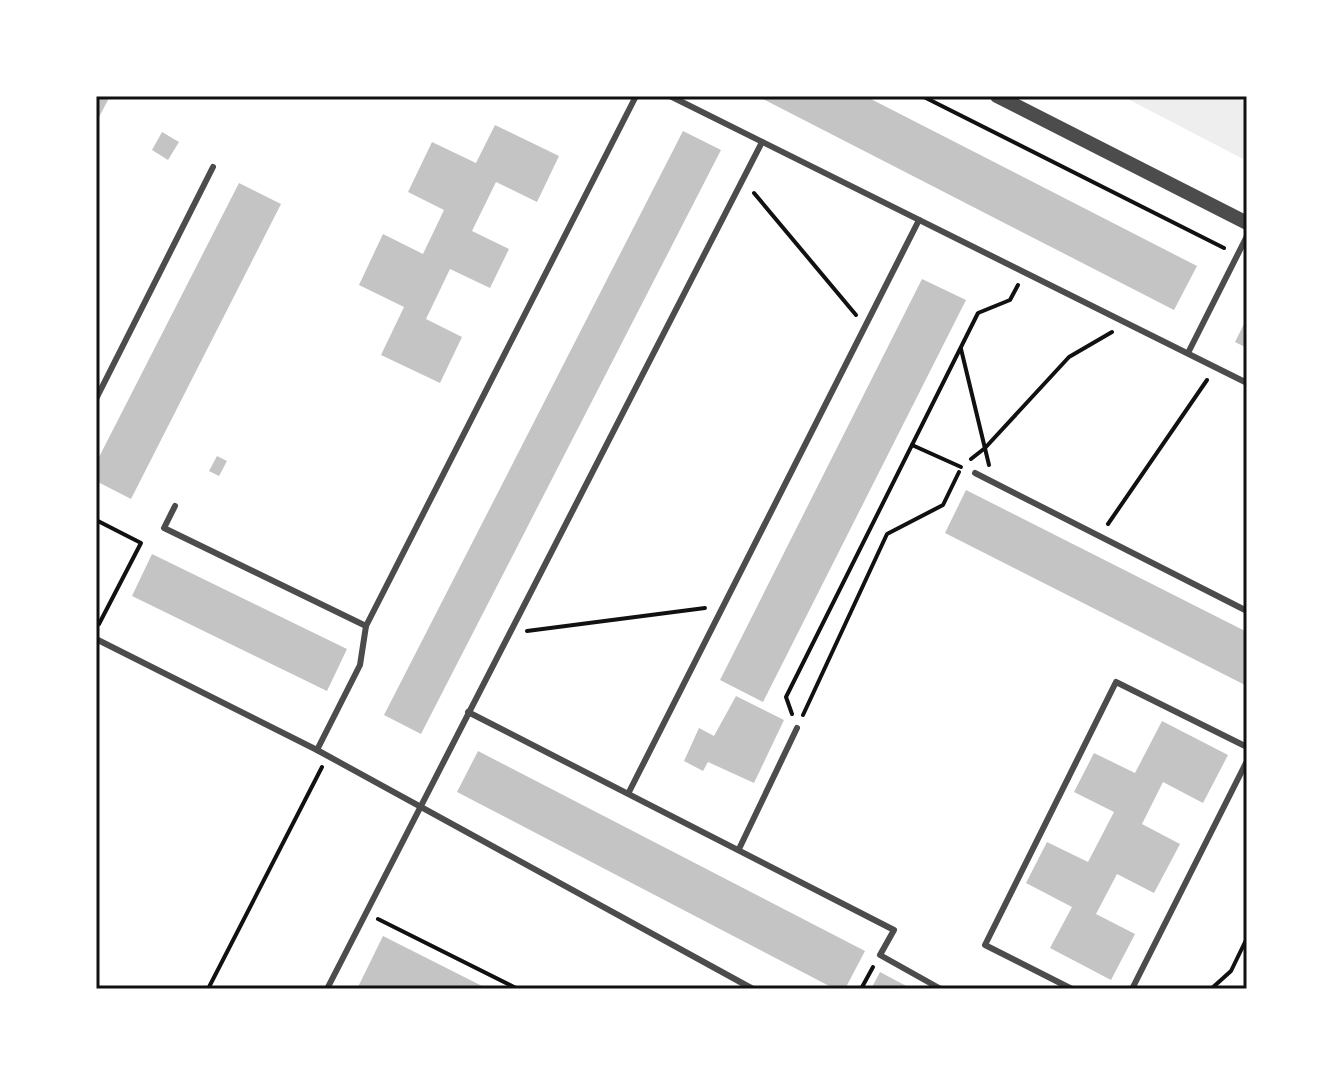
<svg xmlns="http://www.w3.org/2000/svg" width="1343" height="1085" viewBox="0 0 1343 1085" font-family="Merriweather,serif">
<rect width="100%" height="100%" fill="#fff"/>
<!-- green -->
<polygon fill="#eee" points="1122,96 1233,96 1247,103 1247,161"/>
<!-- building -->
<g fill="#c4c4c4">
<polygon points="96,96 110,96 96,123"/>
<polygon points="757,96 865,96 1197,266 1174,310"/>
<polygon points="495,125 559,156 537,202 496,182 472,231 509,249 490,288 450,269 426,319 462,337 440,383 381,355 404,307 359,285 383,234 423,254 444,210 408,192 432,142 476,163"/>
<polygon points="683,131 721,150 421,734 384,715"/>
<polygon points="162,132 179,142 168,160 152,150"/>
<polygon points="239,183 281,204 131,499 96,481 96,463"/>
<polygon points="922,279 966,300 763,702 720,680"/>
<polygon points="1247,318 1247,348 1235,342"/>
<polygon points="217,456 227,461 219,476 209,471"/>
<polygon points="966,490 1247,632 1247,686 945,533"/>
<polygon points="152,554 347,649 327,691 132,596"/>
<polygon points="736,696 784,720 754,783 708,762 703,771 684,761 699,728 714,736"/>
<polygon points="1162,721 1228,755 1203,803 1163,782 1142,824 1180,844 1154,893 1117,874 1096,914 1135,934 1111,980 1050,948 1072,907 1026,883 1047,842 1088,862 1114,812 1074,792 1094,753 1135,773"/>
<polygon points="478,751 865,951 845,989 835,989 457,792"/>
<polygon points="383,936 488,989 357,989"/>
<polygon points="880,972 912,989 871,989"/>
</g>
<g fill="none" stroke-linecap="round" stroke-linejoin="round">
<!-- path -->
<g stroke="#111" stroke-width="4">
<polyline points="922,96 1224,248"/>
<polyline points="754,193 856,315"/>
<polyline points="961,349 989,465"/>
<polyline points="912,445 961,467"/>
<polyline points="971,459 985,448 1069,357 1112,332"/>
<polyline points="96,520 141,543 99,624"/>
<polyline points="1108,524 1207,380"/>
<polyline points="527,631 705,608"/>
<polyline points="792,714 786,697 978,313 1010,300 1018,285"/>
<polyline points="803,715 887,534 943,505 959,472"/>
<polyline points="378,919 518,989"/>
<polyline points="208,989 322,767"/>
<polyline points="861,989 873,967"/>
<polyline points="1211,989 1231,971 1247,938"/>
</g>
<!-- service -->
<g stroke="#4c4c4c" stroke-width="6">
<polyline points="670,96 1247,383"/>
<polyline points="1188,353 1247,236"/>
<polyline points="96,399 213,167"/>
<polyline points="975,473 1247,611"/>
<polyline points="175,506 164,528 366,626"/>
<polyline points="96,639 317,750 753,989"/>
<polyline points="468,712 894,930 880,955 939,988"/>
<polyline points="317,750 360,665 366,626 636,96"/>
<polyline points="629,792 919,220"/>
<polyline points="739,849 797,728"/>
<polyline points="327,989 762,142"/>
<polyline points="1072,989 985,945 1116,682 1247,747"/>
<polyline points="1132,989 1247,761"/>
</g>
<!-- tertiary -->
<polyline stroke="#4c4c4c" stroke-width="14" points="997,96 1247,223"/>
</g>
<!-- border -->
<rect width="1343" height="1085" fill="none" stroke="#ffffff" stroke-width="196"/>
<rect x="98" y="98" width="1147" height="889" fill="none" stroke="#111" stroke-width="3"/>
</svg>
